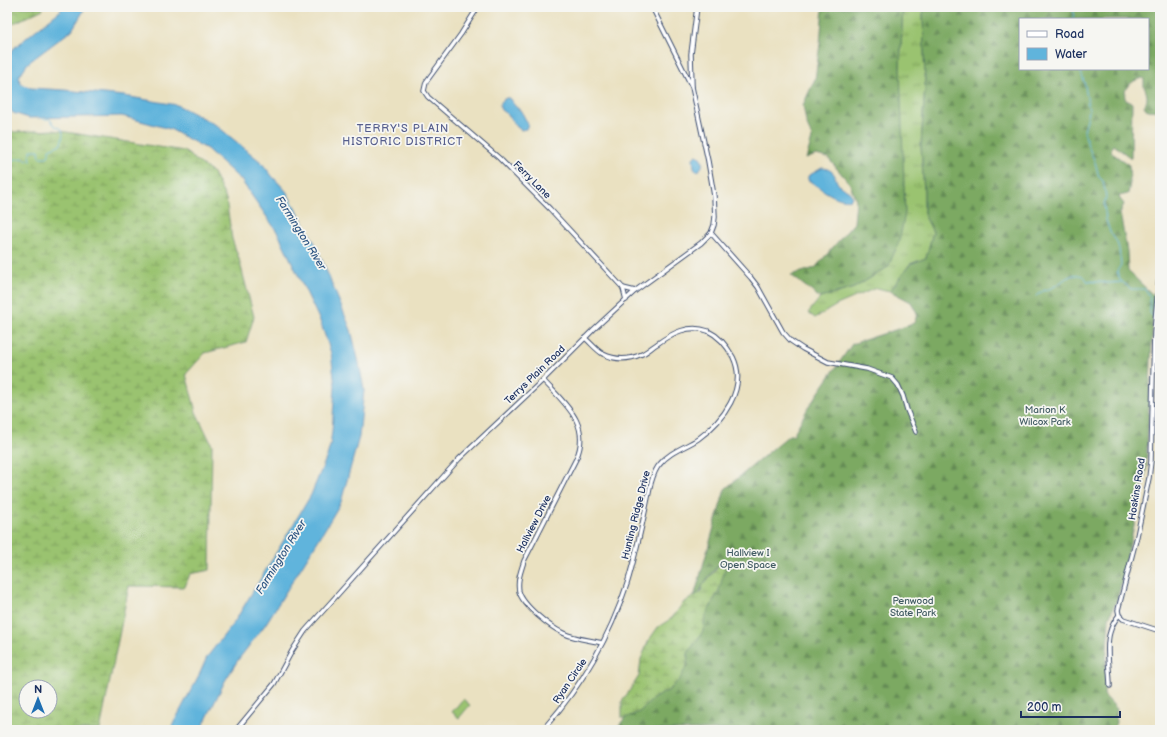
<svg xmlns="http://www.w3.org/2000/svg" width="1167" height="737" viewBox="0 0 1167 737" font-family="'Balsamiq Sans',sans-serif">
<defs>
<pattern id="grass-tufts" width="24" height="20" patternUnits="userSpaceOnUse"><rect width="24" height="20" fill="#9ac36f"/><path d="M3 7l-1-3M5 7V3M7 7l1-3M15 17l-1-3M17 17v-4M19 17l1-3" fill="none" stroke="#7d9f5e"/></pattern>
<pattern id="forest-firs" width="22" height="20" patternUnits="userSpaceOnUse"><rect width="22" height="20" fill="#7ba962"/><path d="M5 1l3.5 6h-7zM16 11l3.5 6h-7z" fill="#648a54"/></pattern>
<pattern id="wetland-marsh" width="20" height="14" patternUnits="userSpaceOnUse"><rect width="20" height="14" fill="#9ac36f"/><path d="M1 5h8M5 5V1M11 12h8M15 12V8" fill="none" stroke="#7d9f5e"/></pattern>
</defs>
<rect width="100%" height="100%" fill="#f6f6f2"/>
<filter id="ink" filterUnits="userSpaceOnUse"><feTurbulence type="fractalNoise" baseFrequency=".025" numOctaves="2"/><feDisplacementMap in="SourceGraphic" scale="8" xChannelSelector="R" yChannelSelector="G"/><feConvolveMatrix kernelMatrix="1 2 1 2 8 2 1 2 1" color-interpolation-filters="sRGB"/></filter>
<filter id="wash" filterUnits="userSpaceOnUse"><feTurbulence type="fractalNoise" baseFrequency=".012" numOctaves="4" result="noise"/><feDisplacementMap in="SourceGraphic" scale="16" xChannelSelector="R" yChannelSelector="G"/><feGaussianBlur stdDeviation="0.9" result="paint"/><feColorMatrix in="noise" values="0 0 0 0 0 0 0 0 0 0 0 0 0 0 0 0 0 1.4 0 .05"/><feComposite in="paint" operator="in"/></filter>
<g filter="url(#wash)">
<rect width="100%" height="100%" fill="#eae1c1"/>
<!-- grass -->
<polygon fill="url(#grass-tufts)" stroke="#5a7966" points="903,7 925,7 923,14 925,85 921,145 924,192 924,214 933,232 926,258 910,264 890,291 876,288 837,305 815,318 808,313 820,298 854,288 888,267 900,66"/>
<!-- forest -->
<g fill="url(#forest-firs)" stroke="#4b6c60" fill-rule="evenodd">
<polygon points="823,7 903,7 900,66 905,213 899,242 888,267 854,288 820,298 791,275 815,268 854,223 856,200 850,184 828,158 816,155 806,159 812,138 806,122 803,105 815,79 820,44"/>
<path d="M925 7H1160V111L1147 110 1144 106C1149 100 1147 93 1144 87V80L1143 78C1136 79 1125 85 1125 93 1124 95 1125 98 1126 100L1132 103 1131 158 1113 145 1111 148 1112 153 1129 165 1130 183 1128 194 1119 196 1120 199 1124 204 1120 213 1127 251 1128 271 1154 296 1146 472 1118 597 1109 618 1104 695 1117 709 1115 730H615L625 718 639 712 654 698 669 690 687 665 688 653 703 631 705 617 719 590 722 562C715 568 708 577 703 585 699 592 701 592 694 597L725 489 789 435H793L808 408 852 344 910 325 915 322 917 313 911 302 890 291 910 264 926 258 933 232 924 214V192L921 145 925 85 923 14ZM1020 19H1148V69H1020Z"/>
</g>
<!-- wetland -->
<g fill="url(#wetland-marsh)" stroke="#5a7966" fill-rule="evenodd">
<polygon points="7,7 43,7 43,9 10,25 7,31"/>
<path d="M7 129 14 132 54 130 184 151 213 173 226 199 232 239 239 259 254 317 246 342 205 353 186 374 196 412 212 445 210 570 190 574 185 587 129 586 100 730H7ZM26 687H50V711H26Z"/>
<polygon points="722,562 725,569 719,590 705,617 703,631 688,653 687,665 680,679 669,690 654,698 639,712 625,718 622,718 622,701 630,690 639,676 641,659 649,640 658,627 672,618 683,603 701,592 703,585"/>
</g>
<!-- pitch -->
<polygon fill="#9ac36f" stroke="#5a7966" points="463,699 470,705 459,718 452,712"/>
<!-- water -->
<g fill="#60b4dc" stroke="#3e729d">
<polygon points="62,7 84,7 83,12 72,30 28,63 19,76 20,83 31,88 64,90 124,96 177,105 216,125 261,162 272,176 286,191 315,243 351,330 359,363 364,390 359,437 341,502 319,539 265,625 238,660 225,681 201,730 170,730 200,673 207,657 235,621 311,495 327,456 330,446 332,431 335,386 331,353 320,321 278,233 241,180 207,149 170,129 122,116 29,118 13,113 7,105 7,61 13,49 37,29 60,11"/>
<polygon points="506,98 509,98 515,106 521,111 528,124 526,129 521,130 517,127 508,115 501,110 499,105 503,100"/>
<path d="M696 155 699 156C703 160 704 166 699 170L696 171 694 167 693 158Z"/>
<path d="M822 168C826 168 831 170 834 174 836 177 835 181 840 186 844 190 850 190 852 196L851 199C838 203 819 187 808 180V176Z"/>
</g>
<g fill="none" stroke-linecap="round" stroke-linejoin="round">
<!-- stream -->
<g stroke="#60b4dc" stroke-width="1">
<polyline points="1073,19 1074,7"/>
<polyline points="1080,69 1085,85 1089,111 1084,131 1088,146 1095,162 1099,177 1103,181 1106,197 1104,204 1106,220 1110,232 1117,242 1119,249 1121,265 1117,271 1120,280 1131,289 1145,289 1150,296 1150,313 1153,316"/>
<polyline points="7,161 22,158 31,161 30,156 31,150 39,150 40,157 47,157 49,155 49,149 61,144 63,134 62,129 55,126 50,119 43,119 41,117"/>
<path d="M1036 296C1041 290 1049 290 1055 286 1064 281 1067 275 1077 275 1082 275 1085 276 1087 281L1109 283 1122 282"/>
<polyline points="1159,319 1160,320"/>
</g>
</g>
</g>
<g filter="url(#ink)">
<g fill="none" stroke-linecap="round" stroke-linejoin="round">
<defs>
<g id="minor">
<polyline points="478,7 461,34 426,82 424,91 428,97 499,158 550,209 623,288 626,300"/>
<polyline points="692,86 691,54 697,7"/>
<polyline points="711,233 751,278 758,287 783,332 791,341 803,349 828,362 867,369 892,378 898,385 903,396 907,410 916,432"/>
<polyline points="623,288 635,291"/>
<path d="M543 380C564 403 592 424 576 459L524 561C521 571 517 580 519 591 522 605 550 627 563 633 575 639 590 640 602 643"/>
<polyline points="1119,615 1123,619 1160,631"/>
<path d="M1110 686C1110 670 1105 647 1110 632 1112 625 1115 620 1119 615L1118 610 1137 536 1149 478 1151 461 1154 333 1160 266"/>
<path d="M546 726C582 685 610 636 627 584 637 551 644 517 651 483 653 476 655 469 660 464 669 452 686 447 698 439 723 421 748 388 733 357 727 346 719 336 708 331 689 324 672 333 657 344 652 347 647 352 642 354 629 360 615 360 603 354 596 350 591 343 585 338"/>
<polyline points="236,730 274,684 292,651 305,631 459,459 543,380 594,329 635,291 701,243 711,233 714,225 715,217 714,196 708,161 692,87 652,7"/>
</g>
</defs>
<!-- minor casing -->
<use href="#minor" stroke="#3a4a6d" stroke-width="5.5"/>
<!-- minor -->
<use href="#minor" stroke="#fff" stroke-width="3.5"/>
</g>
</g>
<g text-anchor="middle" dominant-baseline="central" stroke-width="3.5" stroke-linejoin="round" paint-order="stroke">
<!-- street labels -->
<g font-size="10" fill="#1b2f5e" stroke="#f6f6f2">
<text transform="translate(532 180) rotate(45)">Ferry Lane</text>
<text transform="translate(535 375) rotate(-44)">Terrys Plain Road</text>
<text transform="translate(1137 489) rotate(-81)">Hoskins Road</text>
<text transform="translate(636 515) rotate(-76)">Hunting Ridge Drive</text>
<text transform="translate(534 524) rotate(-63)">Hallview Drive</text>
<text transform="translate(570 681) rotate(-56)">Ryan Circle</text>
</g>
<!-- park labels -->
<g font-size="10" fill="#415b63" stroke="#f6f6f2">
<text x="1045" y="410">Marion K<tspan x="1045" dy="12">Wilcox Park</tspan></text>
<text x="748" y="553">Hallview I<tspan x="748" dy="12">Open Space</tspan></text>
<text x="913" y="601">Penwood<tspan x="913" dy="12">State Park</tspan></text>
</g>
<!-- neighbourhood labels -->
<g font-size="11" letter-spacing="1" fill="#575f8d" stroke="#f6f6f2">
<text x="403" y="128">TERRY'S PLAIN<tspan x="403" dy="13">HISTORIC DISTRICT</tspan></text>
</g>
<!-- water labels -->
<g font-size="11" font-style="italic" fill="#305784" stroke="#f6f6f2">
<text transform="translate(301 233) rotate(58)">Farmington River</text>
<text transform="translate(281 557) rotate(-58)">Farmington River</text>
</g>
</g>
<!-- margin -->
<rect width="1167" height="737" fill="none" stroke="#f6f6f2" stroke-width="24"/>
<!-- legend -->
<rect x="1019" y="18" width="130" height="52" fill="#f6f6f2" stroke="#9ea6b7"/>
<rect x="1027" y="31" width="20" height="6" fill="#ffffff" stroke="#9ea6b7"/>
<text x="1055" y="38" font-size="12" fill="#1b2f5e">Road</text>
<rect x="1027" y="48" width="20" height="12" fill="#60b4dc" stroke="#9ea6b7"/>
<text x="1055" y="58" font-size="12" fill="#1b2f5e">Water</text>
<!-- north arrow -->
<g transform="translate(38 699)"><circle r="19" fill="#f6f6f2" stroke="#9ea6b7"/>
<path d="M0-3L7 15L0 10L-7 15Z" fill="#1f6fb2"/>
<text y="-6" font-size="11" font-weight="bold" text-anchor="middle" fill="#1b2f5e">N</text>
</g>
<!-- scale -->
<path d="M1021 711v6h99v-6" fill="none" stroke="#1b2f5e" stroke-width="2"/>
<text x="1027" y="711" font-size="12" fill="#1b2f5e" stroke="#f6f6f2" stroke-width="3" paint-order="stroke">200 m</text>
</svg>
